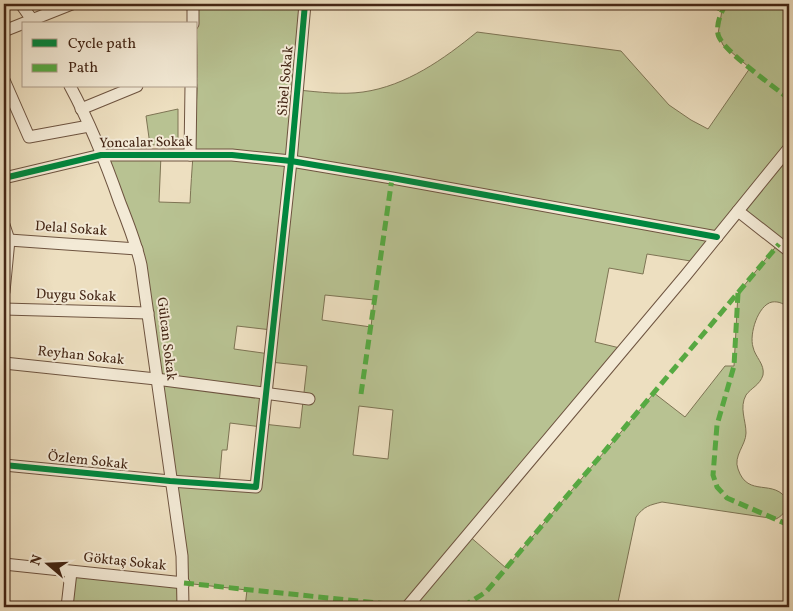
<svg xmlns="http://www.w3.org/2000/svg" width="793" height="611" viewBox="0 0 793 611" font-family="Vollkorn,serif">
<rect width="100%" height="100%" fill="#eddfc0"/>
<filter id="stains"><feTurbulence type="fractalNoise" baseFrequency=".004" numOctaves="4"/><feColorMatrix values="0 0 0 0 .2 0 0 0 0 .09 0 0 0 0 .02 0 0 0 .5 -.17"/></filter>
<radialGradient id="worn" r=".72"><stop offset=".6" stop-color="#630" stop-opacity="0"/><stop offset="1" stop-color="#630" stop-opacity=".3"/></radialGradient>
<!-- green -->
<g fill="#b8c292" stroke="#7e7454" fill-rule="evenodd">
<path d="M193 4H305L298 90C319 92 342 95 363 92 406 86 444 59 477 32L621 51 669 105 691 120 708 129 750 68 723 45 718 34 722 10 711 4H789V308C784 304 779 301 772 302 758 305 749 334 753 347 755 357 765 364 763 375 760 385 751 388 746 395 739 408 746 420 746 433 746 445 733 456 738 469 748 499 774 477 788 501 786 510 784 515 776 519L662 502C650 505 644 506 636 517L617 607H245L247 590 184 583 183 607H101L68 603 71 572 183 583 141 265 101 155H161L159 202 190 203C193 138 203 69 193 4ZM738 211 778 244 738 293 734 366H725L685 417 654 393 506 568 468 535 624 349 595 342 609 268 643 274 647 254 697 262ZM325 295 374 300 371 327 322 320ZM237 326 272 330 270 354 234 349ZM270 362 307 366 300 428 263 424ZM359 406 393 410 388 459 353 455ZM230 423 262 427 256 487 219 485 222 450H227Z"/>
<polygon points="178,109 178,144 150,145 146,116"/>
</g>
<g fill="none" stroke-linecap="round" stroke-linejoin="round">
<defs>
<g id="street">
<polyline points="21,4 35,24"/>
<polyline points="193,24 193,4"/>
<polyline points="4,31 72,4"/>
<polyline points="4,80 29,137 89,126"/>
<path d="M70 86C90 123 106 163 120 203 128 223 136 243 141 265L182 556 183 607"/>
<polyline points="81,109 137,86"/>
<polyline points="190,155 191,86"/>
<polyline points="4,178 101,155 232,155 291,161 392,178 717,237"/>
<polyline points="738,211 789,251"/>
<polyline points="4,225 9,240 4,292"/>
<polyline points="4,238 9,240 137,249"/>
<polyline points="4,309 148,313"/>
<polyline points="4,363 156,379 309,399"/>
<polyline points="4,465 170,481 256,487 291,161 305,4"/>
<polyline points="4,564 184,583"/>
<polyline points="67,607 71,572"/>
<polyline points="407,607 686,275 789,148"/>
</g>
</defs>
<!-- street casing -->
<use href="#street" stroke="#6e5440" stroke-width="13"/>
<!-- street -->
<use href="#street" stroke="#f3ead6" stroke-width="11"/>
<!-- quiet -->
<g stroke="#56aa42" stroke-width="5" stroke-dasharray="10 5" stroke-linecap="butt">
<polyline points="711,4 722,10"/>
<path d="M726 4C721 12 716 24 718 34 720 49 775 87 789 99"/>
<polyline points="738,293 734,366 717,425 713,475 717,487 727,498 789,525"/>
<polyline points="361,394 392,178"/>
<polyline points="184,583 416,607"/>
<polyline points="462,607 486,592 779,244"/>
</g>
<defs>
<g id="cycleway">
<polyline points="4,178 101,155 232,155 291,161 392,178 717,237"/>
<polyline points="4,465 170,481 256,487 291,161 305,4"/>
</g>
</defs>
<!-- cycleway casing -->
<use href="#cycleway" stroke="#f3ead6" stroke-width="9"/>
<!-- cycleway -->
<use href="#cycleway" stroke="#00873e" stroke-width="6"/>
</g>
<g text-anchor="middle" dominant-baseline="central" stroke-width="4" stroke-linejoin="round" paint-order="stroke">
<!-- street labels -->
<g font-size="14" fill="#442615" stroke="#f3ead6">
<text transform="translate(286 81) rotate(-85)">Sibel Sokak</text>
<text transform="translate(146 143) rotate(-1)">Yoncalar Sokak</text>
<text transform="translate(71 229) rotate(4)">Delal Sokak</text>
<text transform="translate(76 296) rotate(2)">Duygu Sokak</text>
<text transform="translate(166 339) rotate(83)">Gülcan Sokak</text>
<text transform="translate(81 356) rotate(6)">Reyhan Sokak</text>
<text transform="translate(88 461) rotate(6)">Özlem Sokak</text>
<text transform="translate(125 562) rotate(6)">Göktaş Sokak</text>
</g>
</g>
<!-- margin -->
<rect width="793" height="611" fill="none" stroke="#eddfc0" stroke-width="20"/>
<rect x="5" y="5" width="783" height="601" fill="none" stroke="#442615" stroke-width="2.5"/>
<rect x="10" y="10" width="773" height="591" fill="none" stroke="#442615"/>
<!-- legend -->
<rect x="22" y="22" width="175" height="65" fill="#f3ead6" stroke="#ad9c89"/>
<rect x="32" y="39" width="25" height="8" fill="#00873e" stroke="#ad9c89"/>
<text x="68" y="48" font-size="15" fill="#442615">Cycle path</text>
<rect x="32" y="64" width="25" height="8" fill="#56aa42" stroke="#ad9c89"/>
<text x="68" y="72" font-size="15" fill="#442615">Path</text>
<!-- north arrow -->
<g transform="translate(48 564) rotate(289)" stroke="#f3ead6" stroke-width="4" paint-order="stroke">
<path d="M0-4L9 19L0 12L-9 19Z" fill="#442615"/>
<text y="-8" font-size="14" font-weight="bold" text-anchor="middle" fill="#442615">N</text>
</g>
<rect width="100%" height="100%" filter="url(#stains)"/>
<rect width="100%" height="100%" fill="url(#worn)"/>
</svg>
